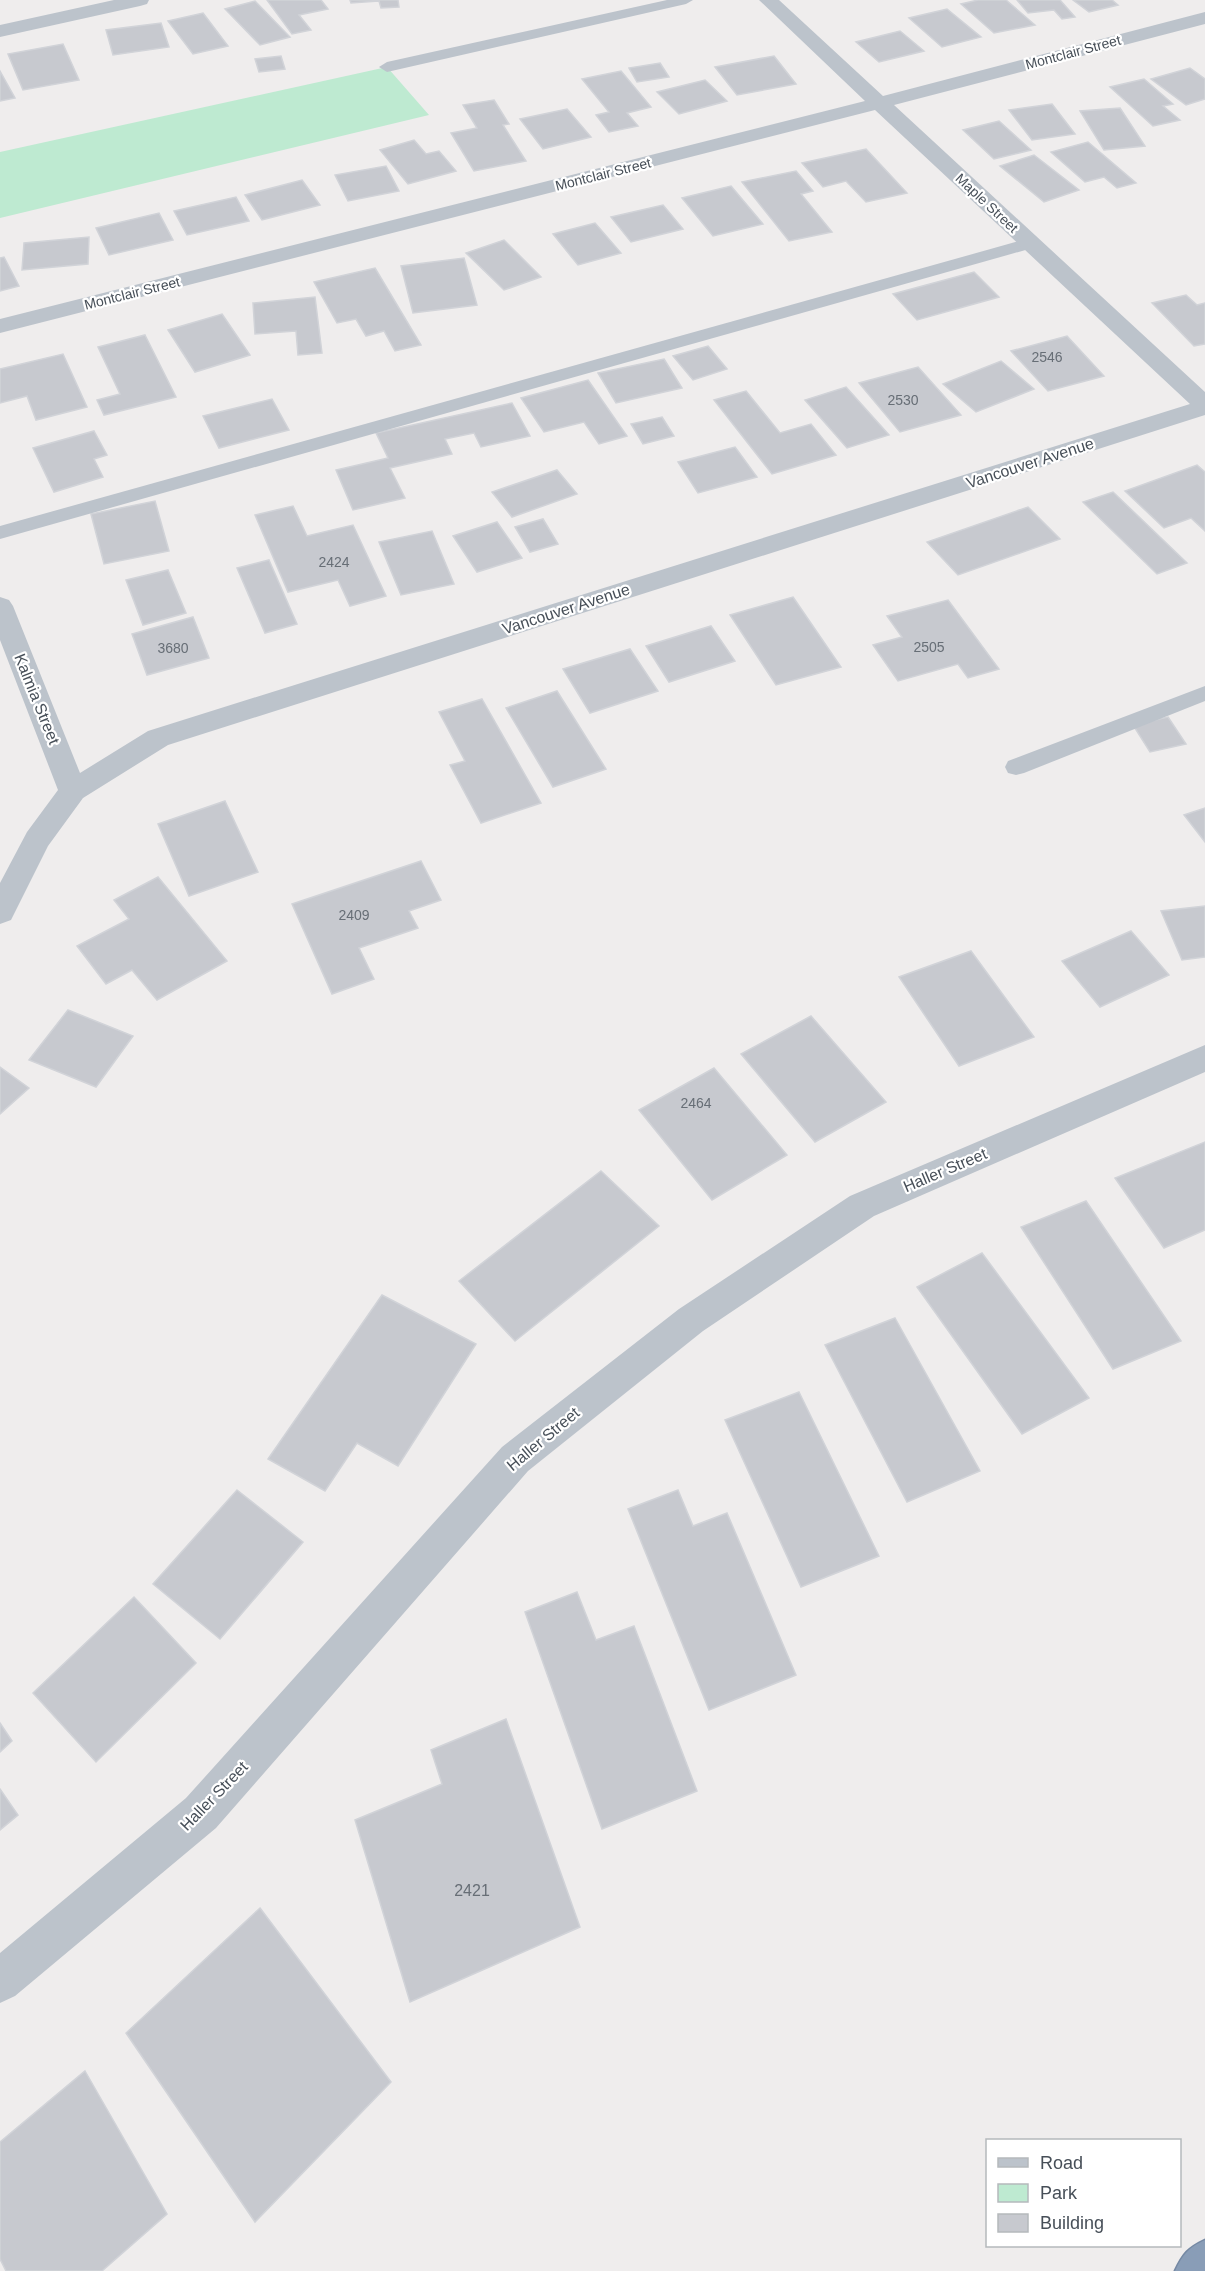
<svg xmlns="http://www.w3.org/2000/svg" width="1205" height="2271" viewBox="0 0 1205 2271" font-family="Arial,sans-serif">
<rect width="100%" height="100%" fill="#efeded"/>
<!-- green -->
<polygon fill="#beead1" points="387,67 429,115 0,218 0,152"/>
<!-- building -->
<g fill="#c7c9cf" stroke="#d1d3d8" stroke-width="1.5">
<polygon points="267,0 321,0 328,9 299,15 311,30 292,34"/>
<polygon points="350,0 398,0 399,7 381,8 379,1 351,3"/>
<polygon points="978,0 1006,0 1035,25 994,33 961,4"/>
<polygon points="1017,0 1060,0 1075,17 1062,19 1054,10 1028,13"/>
<polygon points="1073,0 1112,0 1118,5 1089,12"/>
<polygon points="255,1 290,37 260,45 225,9"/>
<polygon points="947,9 981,37 942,47 909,18"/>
<polygon points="203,13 228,46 193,54 168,21"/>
<polygon points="161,23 169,47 113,55 106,30"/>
<polygon points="900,31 924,51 879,62 856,42"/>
<polygon points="63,44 79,80 23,90 8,54"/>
<polygon points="281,56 285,69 259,72 255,59"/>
<polygon points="774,56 796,84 737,95 715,67"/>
<polygon points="660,63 669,77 637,82 629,68"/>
<polygon points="1190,68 1205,79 1205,99 1186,105 1151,79"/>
<polygon points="0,71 15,98 0,101"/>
<polygon points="621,71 651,107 627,113 638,126 609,132 596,115 609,112 582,79"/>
<polygon points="1144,79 1173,104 1163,106 1180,120 1153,126 1110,87"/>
<polygon points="705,80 727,101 679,114 657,92"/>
<polygon points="494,100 509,124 503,125 526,161 474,171 451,133 477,128 463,105"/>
<polygon points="1052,104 1075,134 1032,140 1009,110"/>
<polygon points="1120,108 1145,146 1104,150 1080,111"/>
<polygon points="567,109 591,137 543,149 520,119"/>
<polygon points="999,121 1031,150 994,159 963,130"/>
<polygon points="414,140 426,154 439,151 456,171 408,184 380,150"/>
<polygon points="1088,142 1136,183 1117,188 1104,177 1085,182 1051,152"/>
<polygon points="866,149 907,193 866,202 846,181 823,187 802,163"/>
<polygon points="1034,155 1079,190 1044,202 1000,166"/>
<polygon points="386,166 399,191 348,201 335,175"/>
<polygon points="796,171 813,191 801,194 832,232 789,241 742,182"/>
<polygon points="302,180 320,205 262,220 245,195"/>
<polygon points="731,186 763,224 713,236 682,198"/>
<polygon points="236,197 249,221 187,235 174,211"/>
<polygon points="663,205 683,229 631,242 611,217"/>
<polygon points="159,213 173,240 109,255 96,228"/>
<polygon points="595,223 621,253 578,265 553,234"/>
<polygon points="89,237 88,264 22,270 24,243"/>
<polygon points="504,240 541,277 504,290 466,253"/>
<polygon points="4,257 19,286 0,291 0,258"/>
<polygon points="464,258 477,305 413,313 401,266"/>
<polygon points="375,268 421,345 395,351 384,331 366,336 356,319 337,323 314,282"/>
<polygon points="974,272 999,297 917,320 893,294"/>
<polygon points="1186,295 1197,305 1205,303 1205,344 1194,346 1152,303"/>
<polygon points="315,297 322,353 298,355 296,331 255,334 253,303"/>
<polygon points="222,314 250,355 195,372 168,330"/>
<polygon points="145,335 176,397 104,415 97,400 120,394 98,347"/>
<polygon points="1067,336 1104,376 1048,391 1011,351"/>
<polygon points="708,346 727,369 693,380 673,356"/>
<polygon points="63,354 87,407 36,420 27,396 0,403 0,369"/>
<polygon points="664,359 682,388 616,403 598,373"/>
<polygon points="1001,361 1034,389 976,412 943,384"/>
<polygon points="918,367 961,415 900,432 859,383"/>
<polygon points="588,380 627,436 599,444 584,422 544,432 521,398"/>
<polygon points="846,387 889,435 847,448 805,400"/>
<polygon points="746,391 780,433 811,424 836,455 772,474 714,400"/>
<polygon points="272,399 289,430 219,448 203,416"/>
<polygon points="512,403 530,436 481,447 474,433 445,439 452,454 390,468 405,498 353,510 336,470 388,458 376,433"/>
<polygon points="662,417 674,436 643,444 631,424"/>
<polygon points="94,431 107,455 94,459 103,477 54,492 33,448"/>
<polygon points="735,447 757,477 698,493 678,462"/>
<polygon points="1197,465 1205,472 1205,531 1191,518 1164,528 1125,491"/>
<polygon points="557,470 577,494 512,517 492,492"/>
<polygon points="1113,492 1187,563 1157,574 1083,502"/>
<polygon points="155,501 169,551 104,564 91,514"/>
<polygon points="293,506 307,536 353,525 386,596 350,606 338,580 288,592 255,515"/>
<polygon points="1028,507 1060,539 958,575 927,542"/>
<polygon points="543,519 558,544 530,552 515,527"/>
<polygon points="497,522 522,558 477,572 453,536"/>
<polygon points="432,531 454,584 401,595 379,542"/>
<polygon points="269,560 297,624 265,633 237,568"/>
<polygon points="168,570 186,613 143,625 126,580"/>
<polygon points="793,597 841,667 776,685 730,615"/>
<polygon points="948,600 999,669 968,678 958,664 898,681 873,645 902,637 887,616"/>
<polygon points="193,617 209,658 147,675 132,634"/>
<polygon points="711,626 735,661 669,682 646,646"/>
<polygon points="630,649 658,691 590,713 563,669"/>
<polygon points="557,691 606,769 553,787 506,708"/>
<polygon points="482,699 541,803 481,823 450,765 465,761 439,712"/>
<polygon points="1168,717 1186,744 1150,752 1133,725"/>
<polygon points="225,801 258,872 189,896 158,824"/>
<polygon points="1205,808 1205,842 1184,815"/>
<polygon points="421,861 441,900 409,911 418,928 359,948 374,979 332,994 292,904"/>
<polygon points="158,877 227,961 157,1000 132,970 106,984 77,946 129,919 114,900"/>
<polygon points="1205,906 1205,957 1182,960 1161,911"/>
<polygon points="1131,931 1169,975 1100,1007 1062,961"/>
<polygon points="971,951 1034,1037 959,1066 899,977"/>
<polygon points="68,1010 133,1036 96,1087 29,1060"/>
<polygon points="811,1016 886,1102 815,1142 741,1054"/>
<polygon points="0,1067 29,1088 0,1114"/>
<polygon points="714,1068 787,1155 712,1200 639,1110"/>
<polygon points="1205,1142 1205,1230 1164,1248 1115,1178"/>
<polygon points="601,1171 659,1226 515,1341 459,1281"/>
<polygon points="1086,1201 1181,1341 1113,1369 1021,1227"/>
<polygon points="982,1253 1089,1398 1022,1434 917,1287"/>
<polygon points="382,1295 476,1344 398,1466 357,1443 325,1491 268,1459"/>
<polygon points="895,1318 980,1471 907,1502 825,1345"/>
<polygon points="799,1392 879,1556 801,1587 725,1420"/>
<polygon points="237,1490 303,1542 220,1639 153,1584"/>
<polygon points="678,1490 693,1526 727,1513 796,1675 709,1710 628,1509"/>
<polygon points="577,1592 596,1640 634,1626 697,1791 602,1829 525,1612"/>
<polygon points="134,1597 196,1663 96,1762 33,1693"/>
<polygon points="506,1719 580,1927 410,2002 355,1820 442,1784 431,1750"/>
<polygon points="0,1723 12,1741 0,1752"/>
<polygon points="0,1789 18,1815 0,1830"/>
<polygon points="260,1908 391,2082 255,2222 126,2033"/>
<polygon points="85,2071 167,2214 102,2271 6,2271 0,2259 0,2142"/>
</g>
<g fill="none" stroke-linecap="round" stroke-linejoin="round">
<defs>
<path id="motorway" d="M1205 2240V2271H1175C1183 2254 1188 2248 1205 2240Z"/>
</defs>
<!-- motorway casing -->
<use href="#motorway" stroke="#7488a3" stroke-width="3"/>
<!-- service -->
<g fill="#bcc3cb" fill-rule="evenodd">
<polygon points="667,0 693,0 686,4 387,72 379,67 387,62"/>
<polygon points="1030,238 1036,239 1038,243 1036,247 0,539 0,526"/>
<polygon points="1205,686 1205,701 1024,773 1016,775 1008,773 1005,767 1008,761"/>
</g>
<!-- minor -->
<g fill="#bcc3cb" fill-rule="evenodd">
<polygon points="759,0 779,0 883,96 1205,12 1205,24 894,105 1205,392 1205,415 168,745 83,798 48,846 11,920 0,924 0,883 27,832 58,790 0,640 0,597 9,600 13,606 80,773 148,731 1190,404 875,110 0,333 0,319 865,101"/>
<polygon points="1205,1045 1205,1072 874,1216 703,1331 528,1471 216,1828 15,1996 0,2003 0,1953 186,1798 502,1447 679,1309 850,1196"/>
</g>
<!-- tertiary -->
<polygon fill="#bcc3cb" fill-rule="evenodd" points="114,0 149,0 147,4 140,6 0,37 0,25"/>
<!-- motorway -->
<use href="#motorway" fill="#899db7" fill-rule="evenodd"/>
</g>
<g text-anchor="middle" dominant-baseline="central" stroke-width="4.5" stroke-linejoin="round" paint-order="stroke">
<!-- far-street labels -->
<g font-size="14" fill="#474f58" stroke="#fff">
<text transform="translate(1073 52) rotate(-15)">Montclair Street</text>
<text transform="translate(603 174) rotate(-14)">Montclair Street</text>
<text transform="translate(987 203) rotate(43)">Maple Street</text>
<text transform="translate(132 293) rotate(-14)">Montclair Street</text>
</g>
<!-- number labels -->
<g font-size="14" fill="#676e76">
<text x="1047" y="357">2546</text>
<text x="903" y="400">2530</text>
<text x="334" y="562">2424</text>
<text x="929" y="647">2505</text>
<text x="173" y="648">3680</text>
<text x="354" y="915">2409</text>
<text x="696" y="1103">2464</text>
</g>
<!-- street labels -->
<g font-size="16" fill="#474f58" stroke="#fff">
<text transform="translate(1030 463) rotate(-18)">Vancouver Avenue</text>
<text transform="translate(566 609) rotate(-18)">Vancouver Avenue</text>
<text transform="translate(37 699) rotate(68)">Kalmia Street</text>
<text transform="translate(945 1170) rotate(-23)">Haller Street</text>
<text transform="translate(543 1439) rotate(-40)">Haller Street</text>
<text transform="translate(214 1796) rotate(-46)">Haller Street</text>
</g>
<!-- near-number labels -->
<g font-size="16" fill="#676e76">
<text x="472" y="1890">2421</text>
</g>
</g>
<!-- legend -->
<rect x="986" y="2139" width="195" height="108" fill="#ffffff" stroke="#b5b9bc" stroke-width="1.5"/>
<rect x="998" y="2158" width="30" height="9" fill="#bcc3cb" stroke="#b5b9bc" stroke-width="1.5"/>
<text x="1040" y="2169" font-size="18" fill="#474f58">Road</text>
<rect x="998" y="2184" width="30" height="18" fill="#beead1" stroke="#b5b9bc" stroke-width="1.5"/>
<text x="1040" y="2199" font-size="18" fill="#474f58">Park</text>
<rect x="998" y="2214" width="30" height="18" fill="#c7c9cf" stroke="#b5b9bc" stroke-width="1.5"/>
<text x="1040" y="2229" font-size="18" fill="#474f58">Building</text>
</svg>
